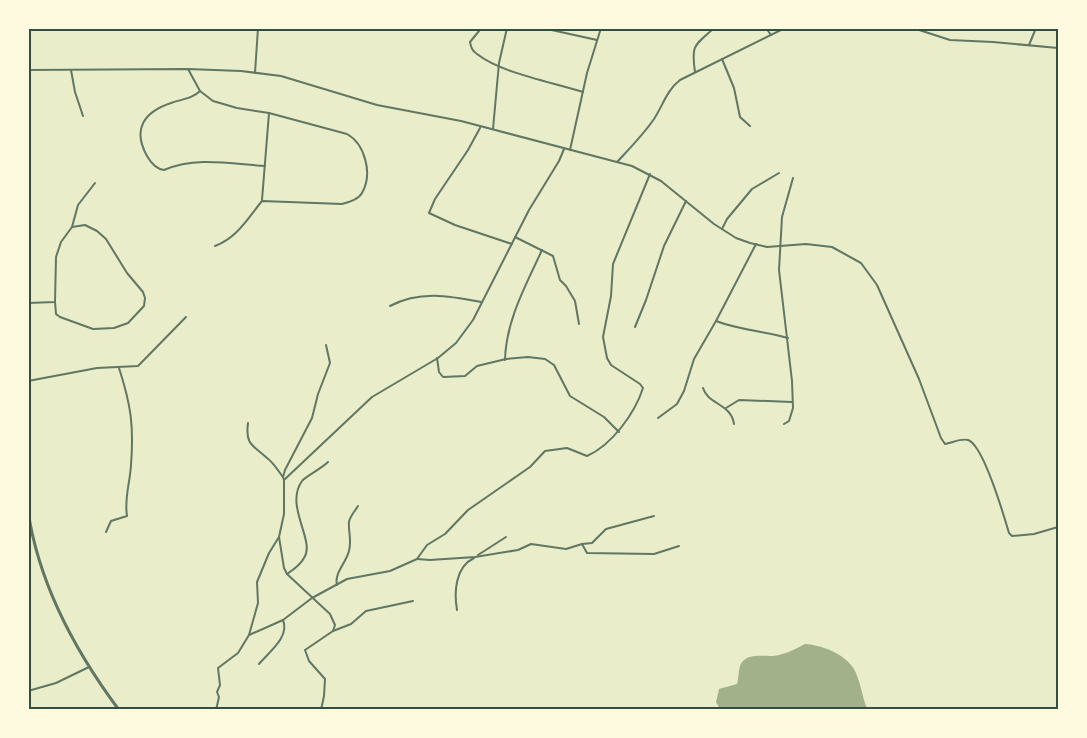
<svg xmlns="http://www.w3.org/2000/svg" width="1087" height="738" viewBox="0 0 1087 738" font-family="Karla,sans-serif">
<rect width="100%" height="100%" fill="#e9edc9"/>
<!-- water -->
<path fill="#a3b18a" d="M805 644C822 645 845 654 854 669 860 680 862 695 866 706L869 709H720L716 702 719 689 737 684C739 678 738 665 743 661 752 652 767 658 779 655 788 653 797 648 805 644Z"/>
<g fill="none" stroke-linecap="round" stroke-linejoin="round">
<!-- minor -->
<g stroke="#617663" stroke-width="2">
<polyline points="766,28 771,35"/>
<polyline points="913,28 950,40 993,42 1058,48"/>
<polyline points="547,29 597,40"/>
<path d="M479 31 470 42C471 47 472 51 477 54 501 73 552 82 583 92"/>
<polyline points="1029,45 1036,28"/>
<polyline points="722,59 734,88 740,117 750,126"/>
<path d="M188 69 200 91 213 101 237 108 269 113 347 134C365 144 373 174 362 193 358 200 349 202 342 204L262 201C248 218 237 238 215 246"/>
<path d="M28 70 188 69 241 71 281 76 377 105 461 121 632 166 661 181 714 224 736 238 750 243 767 247 806 244 832 247 861 263 877 285 919 379 941 438 945 444C952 443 961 438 968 440 983 445 1004 516 1009 533L1012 536 1034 534 1058 527"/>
<polyline points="71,70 75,92 83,116"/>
<path d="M695 72C691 45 694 46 714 28"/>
<polyline points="255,73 258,28"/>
<path d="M200 91C192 99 182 99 171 103 144 112 132 129 147 156 151 163 156 169 164 170 196 156 232 164 265 166"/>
<polyline points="480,128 468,150 435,199 429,213 455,225 512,244"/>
<polyline points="493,129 499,63 507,28"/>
<polyline points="570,150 587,73 601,28"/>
<path d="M617 162C630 148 643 135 654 119 663 105 667 90 680 80L785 28"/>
<polyline points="262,200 269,113"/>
<polyline points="722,229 727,219 752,189 779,173"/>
<polyline points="515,237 553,256 560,280 566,286 575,301 579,324"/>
<polyline points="55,302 56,314 60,317 93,329 114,328 128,323 144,306 145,298 143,292 127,273 106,239 97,231 85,225 72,227"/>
<polyline points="28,303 55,302 56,257 61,242 72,227 78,205 95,183"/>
<path d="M390 306C420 290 450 296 481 302"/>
<path d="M716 321C739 330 764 331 788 338"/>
<polyline points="635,327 646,300 664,246 686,201"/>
<polyline points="437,358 439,372 443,377 465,376 477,366 506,359 528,357 545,359 554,365 570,396 604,417 619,432"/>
<path d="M505 360C506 320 526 285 542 250"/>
<polyline points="28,381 97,368 138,366 186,317"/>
<path d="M703 388C708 405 731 403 734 424"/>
<polyline points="726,408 739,400 792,402"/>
<polyline points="658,418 677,404 684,391 694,359 716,321 756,244"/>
<path d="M248 423C245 445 253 445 267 458 274 463 278 471 283 477"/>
<polyline points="784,424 789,421 793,408 792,381 779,270 782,217 793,178"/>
<polyline points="284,480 283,477 285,470 312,418 318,394 330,363 326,345"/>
<path d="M106 532 111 521 127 516C124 499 130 483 131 465 134 426 131 405 119 368"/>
<polyline points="582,544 587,553 654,554 679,546"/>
<polyline points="478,555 506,537"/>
<polyline points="417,559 430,560 475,557 518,550 531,544 566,549 582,544 592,543 606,529 654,516"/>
<path d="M287 574C293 570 301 564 304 558 316 541 284 506 302 481 306 476 321 469 328 462"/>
<path d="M337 585C334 573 346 563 349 551 352 539 348 531 349 522 350 516 355 511 358 506"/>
<path d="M457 610C454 593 455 567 474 558"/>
<polyline points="333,631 351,624 366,611 413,601"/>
<path d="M249 635 283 620 312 598 347 579 390 571 417 559 427 545 445 534 468 510 530 467 545 451 567 448 587 456C612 445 635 413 643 388L640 384 611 365 607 358 603 337 611 296 613 264 650 174"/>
<path d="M259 664C269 652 290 637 283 620"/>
<polyline points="28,691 56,683 89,667"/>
<polyline points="216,710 219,697 217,692 220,685 218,668 238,653 249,635 258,603 257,582 269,553 279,537"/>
<polyline points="321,710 324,696 325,679 309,661 305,650 333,631 335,625 330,614 287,574 284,568 279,537 284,514 284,480 372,397 438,358 456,343 473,320 529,210 559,161 564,149"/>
</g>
<!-- tertiary -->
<path stroke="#617663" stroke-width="3" d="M28 511C39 585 75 651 119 710"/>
</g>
<!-- border -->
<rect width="1087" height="738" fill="none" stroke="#fefae0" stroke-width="60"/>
<rect x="30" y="30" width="1027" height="678" fill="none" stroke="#344e41" stroke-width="2"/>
</svg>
